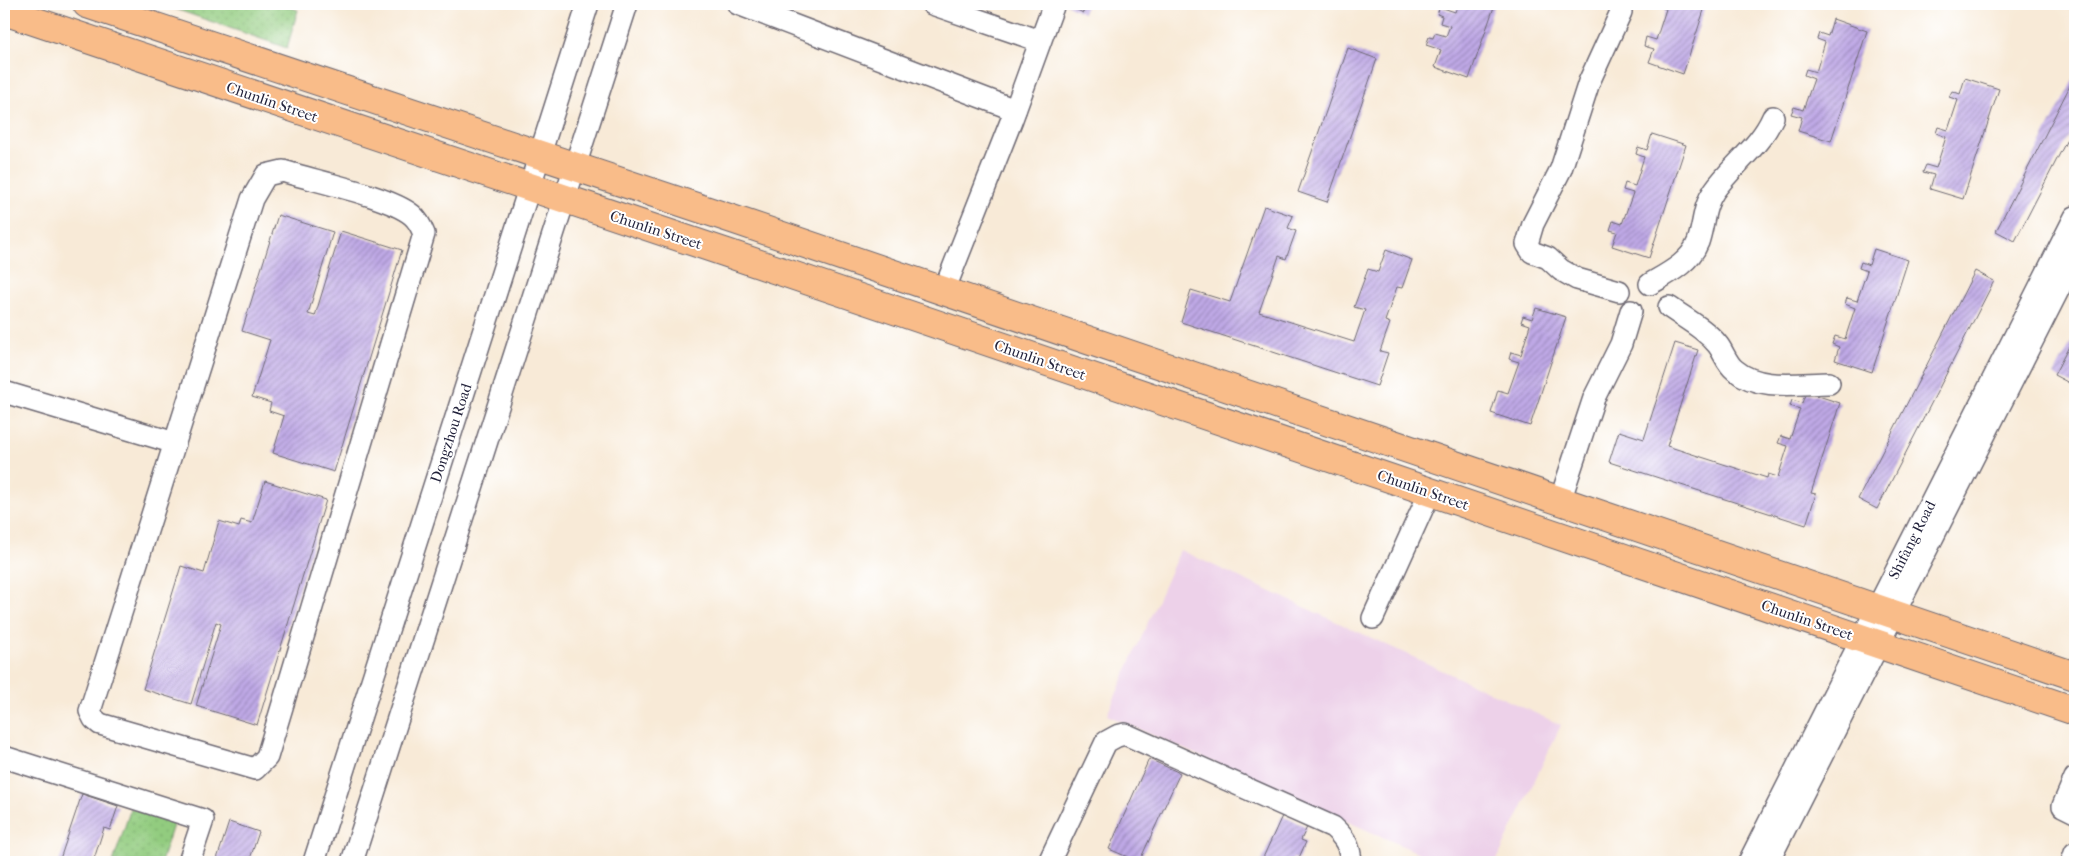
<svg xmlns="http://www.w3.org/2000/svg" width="2079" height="866" viewBox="0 0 2079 866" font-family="'IM FELL French Canon',serif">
<defs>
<pattern id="grass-dots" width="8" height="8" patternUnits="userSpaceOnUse" patternTransform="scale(1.25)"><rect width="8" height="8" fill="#92cc7f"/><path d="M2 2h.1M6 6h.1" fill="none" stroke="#7eaf6f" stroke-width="1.8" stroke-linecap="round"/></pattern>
<pattern id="building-hatch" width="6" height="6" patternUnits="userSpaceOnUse" patternTransform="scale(1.25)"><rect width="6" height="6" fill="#bfa9e6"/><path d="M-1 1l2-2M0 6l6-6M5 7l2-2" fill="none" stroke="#9b89bc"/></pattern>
</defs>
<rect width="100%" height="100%" fill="#fff"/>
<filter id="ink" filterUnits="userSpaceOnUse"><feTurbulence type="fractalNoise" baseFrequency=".02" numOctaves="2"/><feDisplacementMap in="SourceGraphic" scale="10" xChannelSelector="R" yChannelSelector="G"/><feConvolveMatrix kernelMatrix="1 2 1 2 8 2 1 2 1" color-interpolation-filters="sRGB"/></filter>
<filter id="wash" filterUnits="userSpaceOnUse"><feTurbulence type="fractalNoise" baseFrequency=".0096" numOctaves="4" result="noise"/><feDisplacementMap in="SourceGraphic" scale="20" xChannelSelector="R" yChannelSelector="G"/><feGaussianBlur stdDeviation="1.12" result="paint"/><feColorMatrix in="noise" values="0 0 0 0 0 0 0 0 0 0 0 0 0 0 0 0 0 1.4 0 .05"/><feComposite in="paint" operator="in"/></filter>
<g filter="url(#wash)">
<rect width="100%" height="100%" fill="#f8ead7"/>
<!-- built -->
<polygon fill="#edd1e9" points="1180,550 1561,725 1496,862 1439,862 1107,715"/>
<!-- grass -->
<g fill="url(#grass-dots)" stroke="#5a775d">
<polygon points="161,4 280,4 298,10 287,48"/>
<polygon points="131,808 174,822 161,862 113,862"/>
</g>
<g id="blocks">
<!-- building -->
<g fill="url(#building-hatch)">
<polygon points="1066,4 1087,4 1083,13"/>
<polygon points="1458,4 1495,4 1469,79 1435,67 1441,50 1426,45 1429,37 1433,38 1435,33 1446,36 1450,26 1440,23 1442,16 1437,14 1440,7 1455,12"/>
<polygon points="1657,4 1706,4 1683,74 1649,62 1654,49 1644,46 1646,37 1656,40 1666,9 1657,6"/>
<polygon points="1833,19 1867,31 1831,141 1798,131 1802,117 1791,114 1794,107 1803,110 1814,79 1804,75 1806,69 1816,72 1825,42 1817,39 1819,33 1828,36"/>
<polygon points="1348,48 1377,59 1327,202 1298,192"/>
<polygon points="2075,76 2075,124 2015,241 1996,231"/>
<polygon points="1965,78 1999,89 1963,199 1930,189 1934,175 1923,172 1926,165 1936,168 1946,137 1936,133 1938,127 1948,130 1958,100 1949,97 1952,91 1960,94"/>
<polygon points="1652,134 1686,145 1649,258 1612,246 1617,232 1610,230 1613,221 1622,224 1633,193 1623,190 1625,183 1635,186 1644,157 1636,154 1638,147 1647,150"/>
<polygon points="1264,206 1293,216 1288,228 1296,231 1286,259 1279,256 1259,312 1354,342 1365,310 1354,307 1368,269 1378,272 1386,250 1412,260 1402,288 1397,287 1385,321 1390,323 1380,351 1388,353 1377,386 1181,322 1191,290 1230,302"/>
<polygon points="278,215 333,232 308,314 315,316 341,231 402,250 334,472 273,453 284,416 269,411 271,403 252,397 270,340 242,331"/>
<polygon points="1874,249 1908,260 1872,372 1835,360 1839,347 1832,344 1835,336 1845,339 1855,308 1845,304 1847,298 1857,301 1867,271 1859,268 1861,262 1869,265"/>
<polygon points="1975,271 1994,281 1877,509 1858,499"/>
<polygon points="1536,308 1566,317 1530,426 1491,413 1498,390 1508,393 1519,362 1509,359 1511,352 1521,355 1530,325 1521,322 1523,316 1532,319"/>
<polygon points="2075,335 2075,386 2054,375"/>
<polygon points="1675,343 1698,350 1667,446 1767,478 1768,474 1778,477 1788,446 1778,443 1781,436 1790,439 1800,409 1790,406 1792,400 1802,403 1806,392 1840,403 1811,493 1816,494 1806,525 1609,462 1619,431 1644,439"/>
<polygon points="265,481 326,500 257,725 196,706 221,624 216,622 191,704 143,689 181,566 204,573 219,521 239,527 241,520 252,523"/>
<polygon points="1149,759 1180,773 1139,862 1109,849"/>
<polygon points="82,794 118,806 110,830 104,828 93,862 59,862"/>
<polygon points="1282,816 1307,827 1301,840 1306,842 1298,860 1293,858 1291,862 1261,862"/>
<polygon points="229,822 259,832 249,862 216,862"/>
</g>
</g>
</g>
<g filter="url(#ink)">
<use href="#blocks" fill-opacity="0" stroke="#6d6872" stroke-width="1"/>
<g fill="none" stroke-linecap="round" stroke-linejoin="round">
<defs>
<g id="minor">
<polyline points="738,4 1015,110"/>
<polyline points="932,4 1040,41"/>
<path d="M283 171C314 181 389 196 412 215 418 220 421 226 424 234L267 757 255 769 100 724 94 719 90 711 252 199 266 175Z"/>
<path d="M1650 284C1667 274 1690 263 1698 242 1704 225 1703 207 1714 191 1732 165 1760 147 1773 117"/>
<polyline points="944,291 1012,119 1054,4"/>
<polyline points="1619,291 1577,279 1561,270 1548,258 1532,252 1527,244 1533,224 1561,169 1589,82 1621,12"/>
<path d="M1669 307C1686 319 1705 329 1718 345 1724 353 1727 364 1735 370 1759 391 1800 383 1829 383"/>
<polyline points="4,392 175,443"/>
<polyline points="1560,501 1594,398 1621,344 1631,311"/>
<polyline points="1373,618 1430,492"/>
<polyline points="4,757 203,820 189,862"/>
<polyline points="2075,778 2063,806 2075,812"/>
<polyline points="314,862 588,4"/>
<polyline points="352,862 627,4"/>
<path d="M1049 862 1106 742 1117 736 1125 734 1333 827C1345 838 1350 846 1351 862"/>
<polyline points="1749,862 2075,217"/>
<polyline points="1768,862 2075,257"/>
<polyline points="2072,862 2075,853"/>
</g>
<g id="major">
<polyline points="87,4 738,221 2075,676"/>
<polyline points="4,11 727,253 2075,711"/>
</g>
</defs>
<!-- minor casing -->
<use href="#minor" stroke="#6d6872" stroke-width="24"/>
<!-- major casing -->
<use href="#major" stroke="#6d6872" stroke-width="30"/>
<!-- minor -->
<use href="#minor" stroke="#fff" stroke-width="21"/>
<!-- major -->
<use href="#major" stroke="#f9bc89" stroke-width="28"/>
</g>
</g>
<g text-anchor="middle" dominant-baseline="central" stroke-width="4" stroke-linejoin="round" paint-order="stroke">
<!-- street labels -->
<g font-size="15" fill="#22223b" stroke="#fff">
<text transform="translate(272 102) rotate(19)">Chunlin Street</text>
<text transform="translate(656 230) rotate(18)">Chunlin Street</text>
<text transform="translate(1040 360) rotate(19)">Chunlin Street</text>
<text transform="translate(451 433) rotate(-72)">Dongzhou Road</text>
<text transform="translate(1423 490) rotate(19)">Chunlin Street</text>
<text transform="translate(1912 540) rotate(-63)">Shifang Road</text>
<text transform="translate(1807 620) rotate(19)">Chunlin Street</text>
</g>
</g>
<!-- margin -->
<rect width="2079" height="866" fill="none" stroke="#fff" stroke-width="20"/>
</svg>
